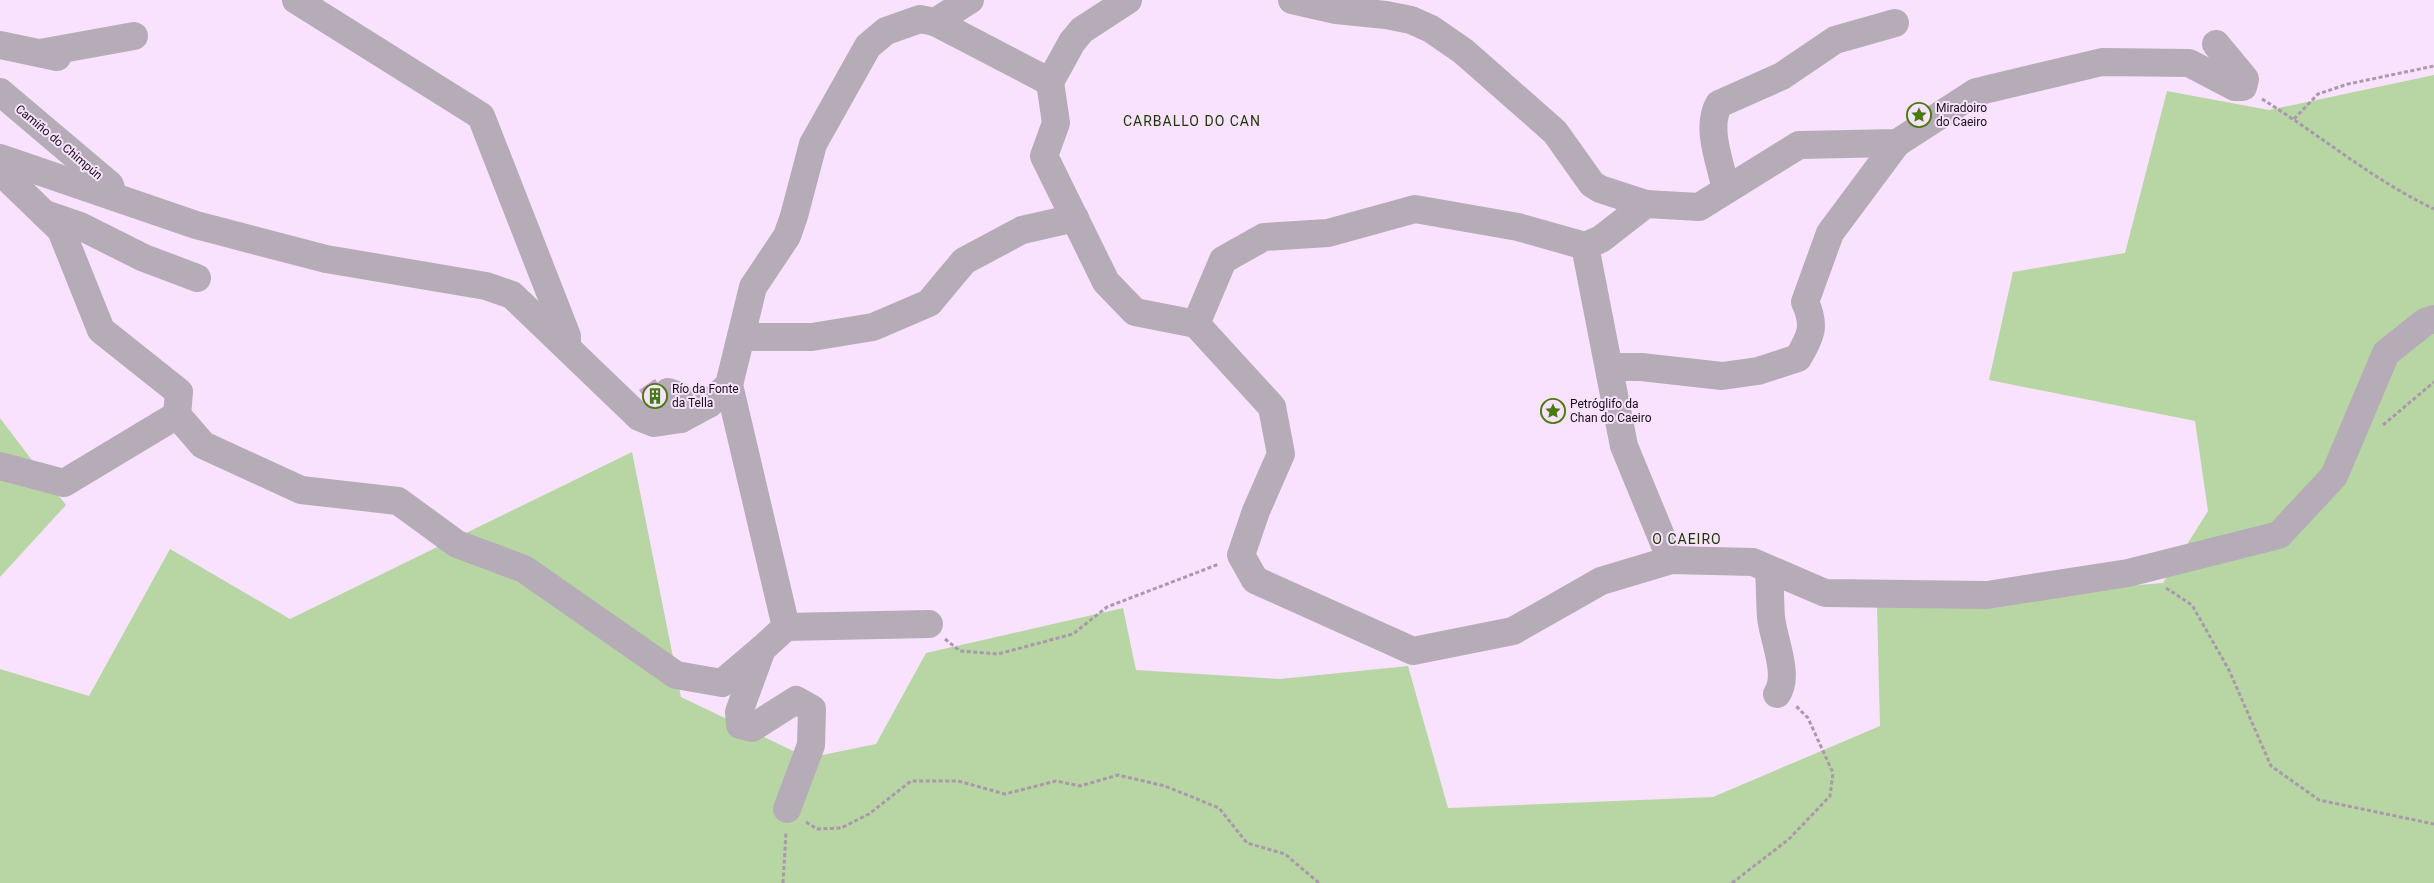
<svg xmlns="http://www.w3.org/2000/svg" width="2434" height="883" viewBox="0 0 2434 883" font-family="Roboto,sans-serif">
<defs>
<filter id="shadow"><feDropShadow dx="4.5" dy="4.5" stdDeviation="0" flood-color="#0004"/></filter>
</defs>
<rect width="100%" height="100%" fill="#f9e2fd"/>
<!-- green -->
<g fill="#b7d6a4">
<polygon points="2434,75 2434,883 0,883 0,669 89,696 170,549 290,619 632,452 681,697 808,758 876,744 926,653 1123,608 1136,670 1280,679 1408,666 1448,808 1713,797 1880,726 1877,606 2163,583 2208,511 2195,421 1989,380 2013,272 2125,253 2167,91 2269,110"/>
<polygon points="0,418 66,505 0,577"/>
</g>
<!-- building -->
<polygon fill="#ce9bd6" filter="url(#shadow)" points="655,379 669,400 654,411 639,390"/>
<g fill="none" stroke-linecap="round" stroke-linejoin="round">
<!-- path -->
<g stroke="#aa98ad" stroke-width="3" stroke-dasharray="4 2.5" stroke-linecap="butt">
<path d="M2262 99C2320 135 2373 180 2434 209"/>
<polyline points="2294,119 2318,94 2348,84 2434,66"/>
<polyline points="2383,425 2434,382"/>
<polyline points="2166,588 2192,605 2229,670 2271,766 2319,800 2434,824"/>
<polyline points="945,639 960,651 998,654 1073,634 1107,607 1219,564"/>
<polyline points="806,822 817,829 841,828 869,814 911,781 958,781 1005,794 1056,781 1080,786 1118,775 1165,786 1219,808 1247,843 1285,854 1319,883"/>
<polyline points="783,883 786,832"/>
<polyline points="1732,883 1789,839 1830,796 1833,773 1808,718 1796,706"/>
</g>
<!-- minor -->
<g stroke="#b6acb8" stroke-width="28">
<polyline points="296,0 481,116 567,336 567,347"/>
<polyline points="1292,0 1336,10 1386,15 1411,20 1431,29 1463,51 1555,132 1592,184 1600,189 1646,204"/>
<polyline points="935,22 1050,82 1056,123 1044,156 1106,282 1135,312 1196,324"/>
<polyline points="2216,44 2245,79 2243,87 2235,87 2189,63 2102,62 1976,92 1897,143 1799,145 1699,207 1646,204 1601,239 1585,246 1518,227 1415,209 1328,233 1264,237 1223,260 1196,324 1272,407 1281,454 1256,511 1241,555 1255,580 1413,651 1513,631 1601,581 1671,560 1753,562 1825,593 1987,595 2128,573 2279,535 2334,476 2386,353 2425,322 2434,319"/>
<polyline points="0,45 57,57"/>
<polyline points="40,53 134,36"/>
<polyline points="1050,82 1072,42 1082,30 1128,0"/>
<polyline points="0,92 110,185 113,195"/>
<polyline points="0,158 196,225 326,259 486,286 512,295 639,417 654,423 681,419 709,404 729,385 753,287 787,236 794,216 813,144 868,46 886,31 920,19 935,22 970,0"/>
<polyline points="0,171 61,230 101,330 179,392 177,415 64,483 0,466"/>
<path d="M1726 190C1721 164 1705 128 1719 104L1782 76 1835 40 1895 23"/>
<polyline points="45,214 80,226 144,258 197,278"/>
<polyline points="1585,246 1624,446 1671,560"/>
<polyline points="741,337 812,337 873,327 929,303 964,261 1022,230 1075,218"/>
<path d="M1609 367H1641L1722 376 1758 371 1798 358C1811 336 1816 326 1805 302L1830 233 1897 143"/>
<polyline points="729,385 786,627 762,649 739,712 740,725 752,728 796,700 812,709 811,745 787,809"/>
<polyline points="668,392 679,396 681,419"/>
<polyline points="177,415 203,445 301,490 398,501 457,544 524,569 676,675 722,683 762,649"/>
<path d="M1769 570C1770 586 1770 602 1771 617 1773 639 1790 675 1777 694"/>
<polyline points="786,627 929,624"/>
</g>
</g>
<!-- icons -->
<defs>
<symbol id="sight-ring" viewBox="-11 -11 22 22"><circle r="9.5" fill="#f9e2fd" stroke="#467b0f" stroke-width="1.5"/><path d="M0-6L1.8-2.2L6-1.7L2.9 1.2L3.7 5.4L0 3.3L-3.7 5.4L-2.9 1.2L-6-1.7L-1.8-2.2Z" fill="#467b0f"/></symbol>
<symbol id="building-ring" viewBox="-11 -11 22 22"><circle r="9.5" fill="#f9e2fd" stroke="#467b0f" stroke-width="1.5"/><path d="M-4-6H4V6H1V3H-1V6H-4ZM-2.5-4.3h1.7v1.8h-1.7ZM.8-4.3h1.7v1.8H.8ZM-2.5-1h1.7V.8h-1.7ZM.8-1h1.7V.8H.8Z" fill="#467b0f"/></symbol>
</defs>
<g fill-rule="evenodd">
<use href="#sight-ring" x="1905" y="101" width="28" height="28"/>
<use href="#building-ring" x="641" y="382" width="28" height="28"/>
<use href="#sight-ring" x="1539" y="397" width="28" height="28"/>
</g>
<g text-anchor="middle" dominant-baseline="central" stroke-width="4" stroke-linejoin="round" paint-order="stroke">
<!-- poi labels -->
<g font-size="12" fill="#160f18" stroke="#f9e2fd" text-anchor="start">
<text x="1936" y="108">Miradoiro<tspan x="1936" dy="14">do Caeiro</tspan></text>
<text x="672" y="389">Río da Fonte<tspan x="672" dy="14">da Tella</tspan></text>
<text x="1570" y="404">Petróglifo da<tspan x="1570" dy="14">Chan do Caeiro</tspan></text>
</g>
<!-- street labels -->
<g font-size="12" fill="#160f18" stroke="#f9e2fd">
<text transform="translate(59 142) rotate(40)">Camiño do Chimpún</text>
</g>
<!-- neighbourhood labels -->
<g font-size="14" letter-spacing="1" fill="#1b3503" stroke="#f9e2fd">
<text x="1192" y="121">CARBALLO DO CAN</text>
<text x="1687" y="539">O CAEIRO</text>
</g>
</g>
</svg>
